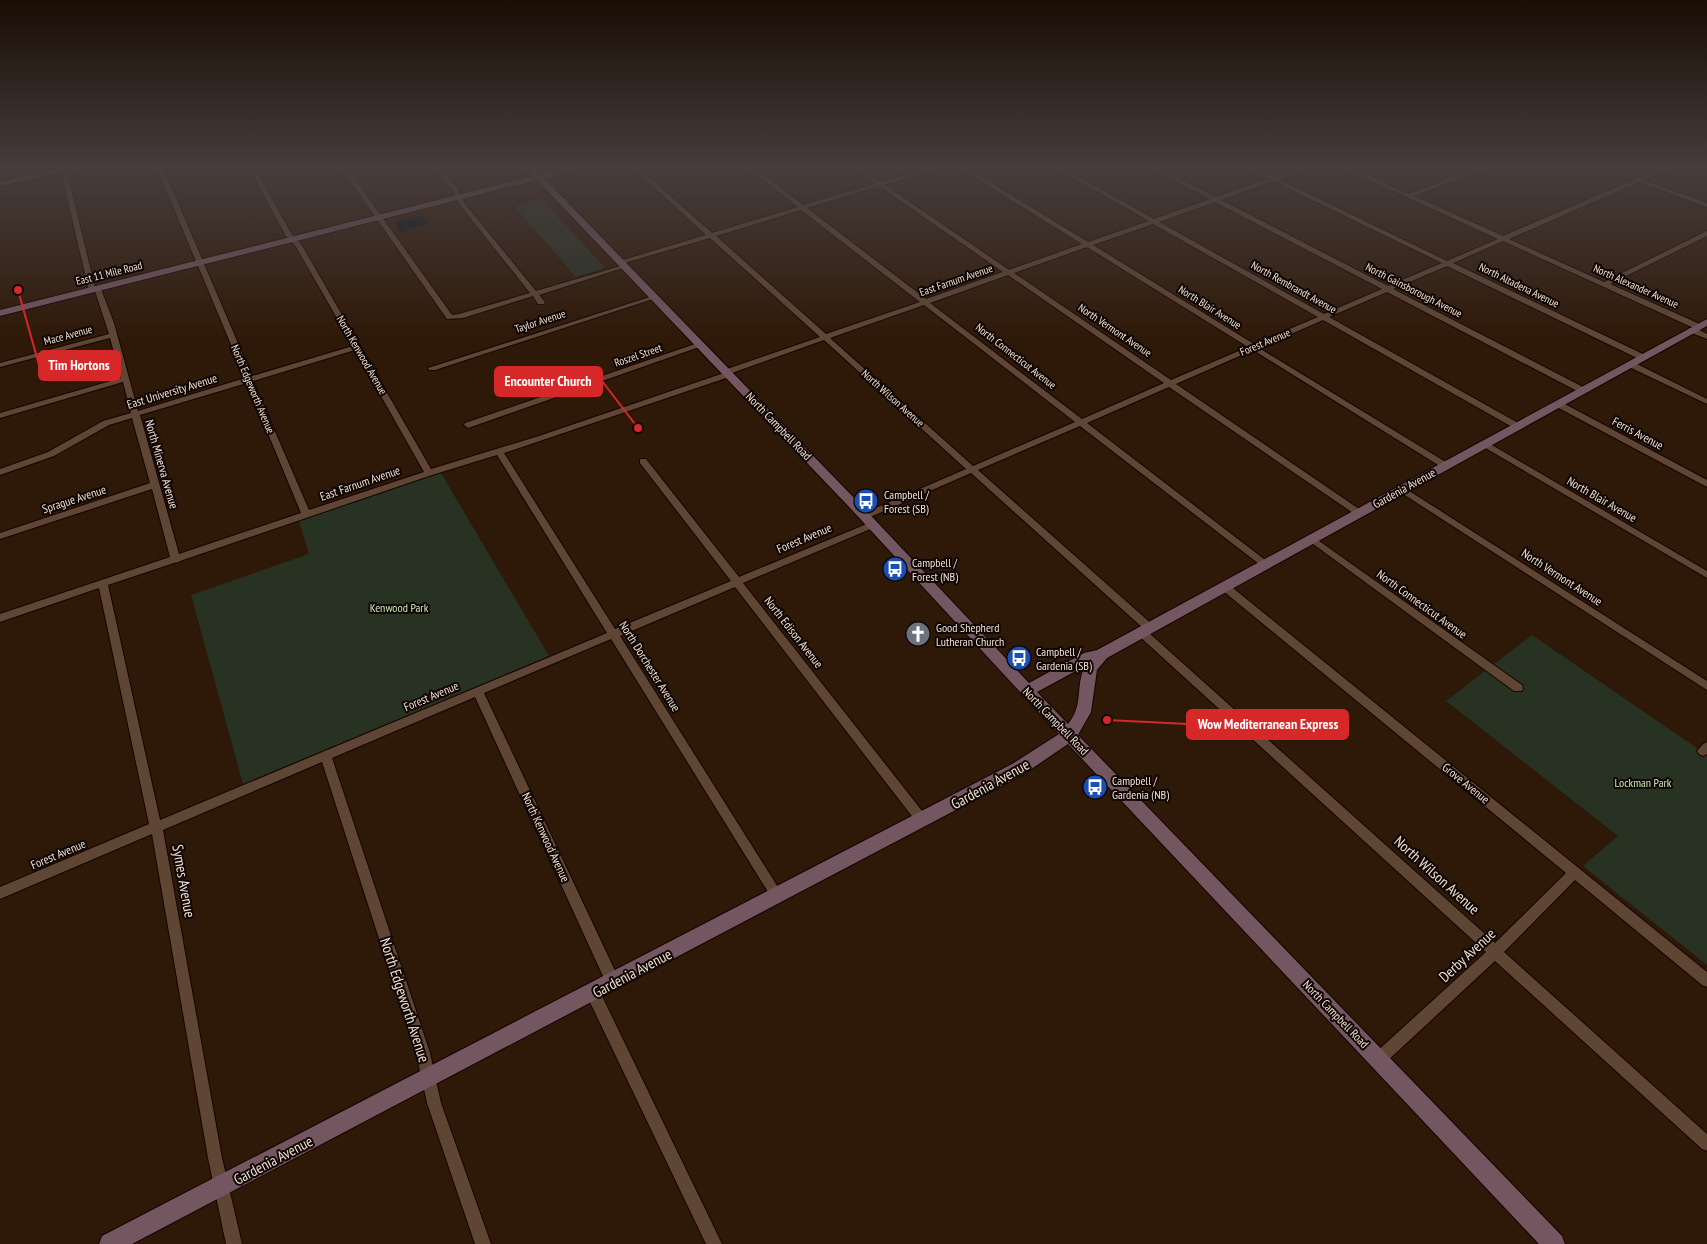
<svg xmlns="http://www.w3.org/2000/svg" width="1707" height="1244" viewBox="0 0 1707 1244" font-family="'PT Sans Narrow',sans-serif">
<rect width="100%" height="100%" fill="#2e1807"/>
<!-- green -->
<g fill="#283222">
<polygon points="542,199 605,268 576,277 514,206"/>
<polygon points="441,473 549,656 243,784 191,595 309,554 299,521"/>
<polygon points="1532,635 1707,755 1707,965 1583,866 1618,836 1446,701"/>
</g>
<!-- water -->
<polygon fill="#000e15" points="423,215 429,224 400,232 394,222"/>
<g fill="none" stroke-linecap="round" stroke-linejoin="round">
<defs>
<g id="street">
<path d="M60 168H66L95 288 98 287 101 289 114 323 138 411 245 378 157 168H163L252 376 353 346 295 245 286 236 249 168H255L292 235 301 244 431 469 539 436 724 373V370L820 337 710 238 624 263H620V261L706 235 633 168H639L712 233 798 207 748 168H755L803 205 875 184 853 168H860L881 182 928 168H937L885 185 1009 270 1082 244 960 168H967L1088 242 1149 221 1056 168H1063L1154 219 1210 199 1152 168H1159L1216 197 1268 179 1247 168H1255L1274 177 1300 168H1308L1278 179 1447 261 1498 239 1343 168H1351L1409 194 1478 168H1486L1414 196 1503 236 1661 168H1669L1644 180 1707 203V207L1639 182 1509 239 1604 282 1707 231V236L1610 284 1702 325V329H1696L1503 241 1453 263 1645 355V359H1639L1447 266 1393 289 1585 388V392H1579L1387 292 1329 317 1520 424V428H1514L1323 320 1259 348 1449 464 1450 466 1449 468H1443L1253 350 1176 384 1362 511 1364 513 1362 515H1356L1169 387 1087 423 1269 563 1271 565 1269 567H1263L1080 426 978 470 1154 626 1155 629 1154 632 1149 633 1495 943 1566 873 1222 590 1220 587 1222 584H1228L1707 972V987L1702 985 1575 880 1504 952 1707 1134V1151L1702 1149 1495 961 1384 1064 1379 1066 1374 1064 1372 1059 1374 1054 1486 952 1139 636 1138 633 1139 630 1144 629 971 473 868 518H862L860 516 862 514 966 469 824 340 732 373V376L504 453 615 629 731 581 640 463V459H646L739 577 869 523H875L877 525 875 527 743 583 926 816 928 820 926 824 922 825 918 824 735 587 620 636 781 892 783 896 781 900 777 902 773 900 611 639 484 693 618 977 620 982 618 987 613 989 608 987 475 697 332 758 430 1053 441 1103 491 1244H475L427 1103 416 1053 322 762 163 830 222 1158 242 1244H226L208 1158 152 834 0 899V887L149 824 99 588 0 622V614L170 557 152 489 0 539V533L150 483 132 418 109 425 54 456 0 475V469L48 452 103 421 131 413 123 382 0 418V413L121 378 110 338 0 367V363L109 334 95 291 92 292 89 290ZM1273 181 1442 263 1388 286 1221 200ZM879 186 1003 272 926 299 807 208ZM1215 202 1382 289 1324 314 1159 222ZM801 210 920 302 826 334 716 236ZM1153 224 1318 317 1254 344 1093 245ZM1087 247 1248 347 1171 380 1014 273ZM1008 275 1164 383 1082 419 930 303ZM924 305 1075 422 973 466 830 338ZM355 350 424 472 309 510 253 381ZM247 383 301 513 179 554 140 415ZM497 455 607 633 160 820 108 585 174 563 179 562 180 561 432 475Z"/>
<polygon points="341,168 347,168 452,315 459,314 530,293 460,205 453,191 433,168 439,168 458,189 465,204 536,291 624,265 629,266 539,295 545,302 544,304 538,304 533,296 463,318 447,319"/>
<polygon points="653,296 659,297 435,370 429,370 428,368"/>
<polygon points="1689,328 1695,328 1707,334 1707,339 1689,332"/>
<polygon points="698,343 701,343 705,345 471,427 468,428 464,425 465,423"/>
<polygon points="1627,362 1633,362 1707,399 1707,404 1627,366"/>
<polygon points="1555,402 1561,402 1707,480 1707,487 1555,406"/>
<polygon points="1485,441 1707,571 1707,578 1482,446 1482,442"/>
<polygon points="1403,487 1707,681 1707,690 1400,492 1399,490"/>
<polygon points="1312,536 1522,685 1523,688 1522,691 1514,691 1309,541 1307,539 1309,537"/>
<polygon points="1707,742 1707,754 1703,756 1699,754 1697,751 1703,744"/>
<polygon points="593,986 598,988 722,1244 706,1244 588,998 586,993 588,988"/>
</g>
<g id="secondary">
<polygon points="64,168 79,168 0,186 0,182"/>
<path d="M526 168H534L540 174 564 168H577L544 178 859 503 1029 683 1084 653 1097 650 1707 319V326L1107 658 1097 670 1091 712 1078 735 1562 1236 1565 1244H1539L1068 744 1024 774 132 1244H99L102 1236 1012 764 1059 734 851 509 537 180 0 316V310L533 176ZM1085 666C1075 686 1084 705 1068 724L1037 692Z"/>
</g>
</defs>
<!-- street casing -->
<use href="#street" stroke="#150300" stroke-width="2"/>
<!-- secondary casing -->
<use href="#secondary" stroke="#150300" stroke-width="2"/>
<!-- street -->
<use href="#street" fill="#5f4634" fill-rule="evenodd"/>
<!-- secondary -->
<use href="#secondary" fill="#735660" fill-rule="evenodd"/>
</g>
<!-- sky -->
<linearGradient id="sky" x2="0" y2="1"><stop stop-color="#190d04"/><stop offset="0.49" stop-color="#463d3c"/><stop offset="1" stop-color="#463d3c" stop-opacity="0"/></linearGradient>
<rect width="1707" height="342" fill="url(#sky)"/>
<!-- icons -->
<defs>
<symbol id="bus-disc" viewBox="-11 -11 22 22"><circle r="9.5" fill="#1a4fb4" stroke="#0f0602"/><path d="M-5-6H5V4H4V6H2V4H-2V6H-4V4H-5ZM-3.5-4V0h7V-4ZM-3.5 1.2v1.5H-2V1.2ZM2 1.2v1.5H3.5V1.2Z" fill="#fff"/></symbol>
<symbol id="church-disc" viewBox="-11 -11 22 22"><circle r="9.5" fill="#6b7280" stroke="#0f0602"/><path d="M-1.2-6h2.4v3.5h3.3v2.4h-3.3V6h-2.4V-.1h-3.3v-2.4h3.3Z" fill="#fff"/></symbol>
</defs>
<g fill-rule="evenodd">
<use href="#bus-disc" x="852" y="487" width="28" height="28"/>
<use href="#bus-disc" x="881" y="555" width="28" height="28"/>
<use href="#church-disc" x="904" y="620" width="28" height="28"/>
<use href="#bus-disc" x="1005" y="644" width="28" height="28"/>
<use href="#bus-disc" x="1081" y="773" width="28" height="28"/>
</g>
<g text-anchor="middle" dominant-baseline="central" stroke-width="4" stroke-linejoin="round" paint-order="stroke">
<!-- far-street labels -->
<g font-size="11" fill="#f0e1d6" stroke="#0f0602">
<text transform="translate(109 273) rotate(-14)">East 11 Mile Road</text>
<text transform="translate(956 280) rotate(-19)">East Farnum Avenue</text>
<text transform="translate(1519 285) rotate(26)">North Altadena Avenue</text>
<text transform="translate(1636 286) rotate(24)">North Alexander Avenue</text>
<text transform="translate(1294 287) rotate(29)">North Rembrandt Avenue</text>
<text transform="translate(1414 290) rotate(27)">North Gainsborough Avenue</text>
<text transform="translate(1210 307) rotate(32)">North Blair Avenue</text>
<text transform="translate(540 321) rotate(-18)">Taylor Avenue</text>
<text transform="translate(1115 330) rotate(34)">North Vermont Avenue</text>
<text transform="translate(68 335) rotate(-15)">Mace Avenue</text>
<text transform="translate(1265 342) rotate(-23)">Forest Avenue</text>
<text transform="translate(362 355) rotate(60)">North Kenwood Avenue</text>
<text transform="translate(638 355) rotate(-19)">Roszel Street</text>
<text transform="translate(1016 356) rotate(38)">North Connecticut Avenue</text>
<text transform="translate(253 389) rotate(67)">North Edgeworth Avenue</text>
<text transform="translate(893 398) rotate(42)">North Wilson Avenue</text>
</g>
<!-- street labels -->
<g font-size="12" fill="#f0e1d6" stroke="#0f0602">
<text transform="translate(172 391) rotate(-17)">East University Avenue</text>
<text transform="translate(779 426) rotate(46)">North Campbell Road</text>
<text transform="translate(1638 433) rotate(28)">Ferris Avenue</text>
<text transform="translate(162 464) rotate(74)">North Minerva Avenue</text>
<text transform="translate(360 483) rotate(-19)">East Farnum Avenue</text>
<text transform="translate(1404 488) rotate(-29)">Gardenia Avenue</text>
<text transform="translate(74 499) rotate(-18)">Sprague Avenue</text>
<text transform="translate(1602 499) rotate(30)">North Blair Avenue</text>
<text transform="translate(804 538) rotate(-23)">Forest Avenue</text>
<text transform="translate(1562 577) rotate(33)">North Vermont Avenue</text>
<text transform="translate(1422 604) rotate(36)">North Connecticut Avenue</text>
<text transform="translate(794 632) rotate(52)">North Edison Avenue</text>
<text transform="translate(650 666) rotate(58)">North Dorchester Avenue</text>
<text transform="translate(431 696) rotate(-23)">Forest Avenue</text>
<text transform="translate(1056 721) rotate(46)">North Campbell Road</text>
<text transform="translate(1466 783) rotate(39)">Grove Avenue</text>
<text transform="translate(546 837) rotate(65)">North Kenwood Avenue</text>
<text transform="translate(58 854) rotate(-23)">Forest Avenue</text>
<text transform="translate(1336 1014) rotate(46)">North Campbell Road</text>
</g>
<!-- poi labels -->
<g font-size="12" fill="#f0e1d6" stroke="#0f0602" text-anchor="start">
<text x="884" y="494">Campbell /<tspan x="884" dy="14">Forest (SB)</tspan></text>
<text x="912" y="562">Campbell /<tspan x="912" dy="14">Forest (NB)</tspan></text>
<text x="936" y="627">Good Shepherd<tspan x="936" dy="14">Lutheran Church</tspan></text>
<text x="1036" y="651">Campbell /<tspan x="1036" dy="14">Gardenia (SB)</tspan></text>
<text x="1112" y="780">Campbell /<tspan x="1112" dy="14">Gardenia (NB)</tspan></text>
</g>
<!-- park labels -->
<g font-size="12" fill="#c8eab4" stroke="#0f0602">
<text x="399" y="607">Kenwood Park</text>
<text x="1643" y="782">Lockman Park</text>
</g>
<!-- near-street labels -->
<g font-size="15" fill="#f0e1d6" stroke="#0f0602">
<text transform="translate(990 784) rotate(-29)">Gardenia Avenue</text>
<text transform="translate(1437 875) rotate(42)">North Wilson Avenue</text>
<text transform="translate(184 881) rotate(80)">Symes Avenue</text>
<text transform="translate(1467 955) rotate(-43)">Derby Avenue</text>
<text transform="translate(632 973) rotate(-28)">Gardenia Avenue</text>
<text transform="translate(405 1000) rotate(72)">North Edgeworth Avenue</text>
<text transform="translate(273 1160) rotate(-28)">Gardenia Avenue</text>
</g>
</g>
<!-- callouts -->
<path fill="none" stroke="#d62828" stroke-width="2" d="M18 290L39 365M638 428L602 381M1107 720L1187 724"/>
<g fill="#d62828" stroke="#0f0602" stroke-width="2">
<circle cx="18" cy="290" r="5"/>
<circle cx="638" cy="428" r="5"/>
<circle cx="1107" cy="720" r="5"/>
</g>
<g fill="#d62828" stroke="#d62828" stroke-width="2">
<rect x="39" y="351" width="81" height="29" rx="5"/>
<rect x="495" y="367" width="107" height="29" rx="5"/>
<rect x="1187" y="710" width="161" height="29" rx="5"/>
</g>
<g font-size="14" text-anchor="middle" font-weight="bold" fill="#fff">
<text x="79" y="370">Tim Hortons</text>
<text x="548" y="386">Encounter Church</text>
<text x="1268" y="729">Wow Mediterranean Express</text>
</g>
</svg>
